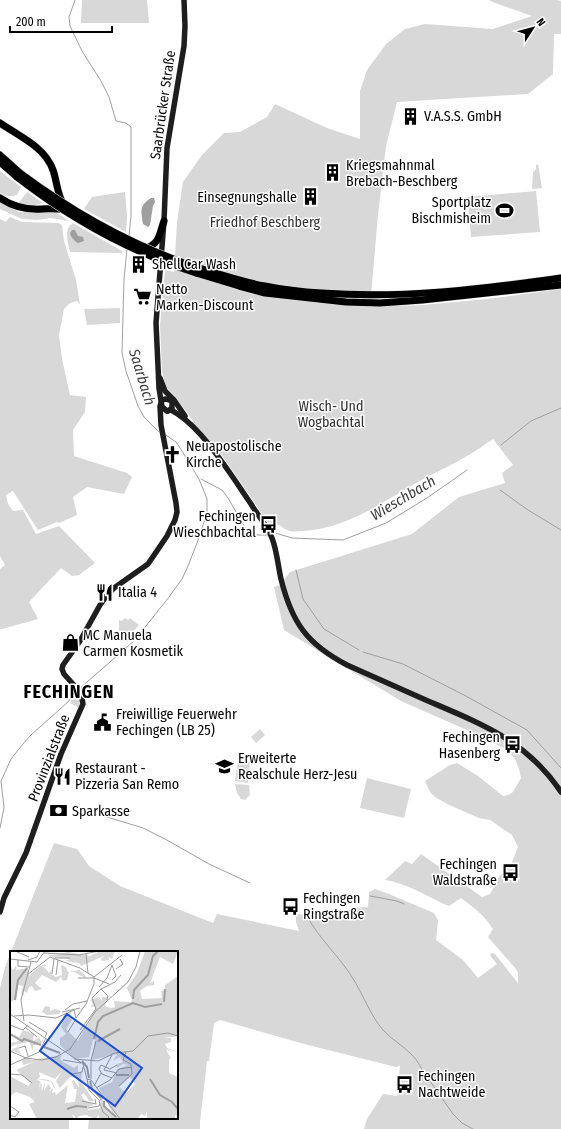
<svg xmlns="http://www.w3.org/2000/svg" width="561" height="1129" viewBox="0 0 561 1129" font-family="'Fira Sans Condensed',sans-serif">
<rect width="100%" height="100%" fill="#fff"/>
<!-- green -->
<g fill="#d8d8d8">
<polygon points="82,0 147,0 149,23 81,23"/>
<path d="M490 0H557L561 1V34H554L553 74 528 94 397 102 386 146 378 215 370 307 423 305 487 299 561 289V1129H364L367 1119 383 1094 397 1096 400 1066 396 1067 304 1044 220 1020 214 1023 209 1061H207L200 1122V1129H88L89 1118H177V952H11L54 843 77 849 89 866 120 886 213 923 217 914 299 931 296 922V914C307 915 317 916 328 914 342 912 354 907 368 907L369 892 375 889 389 894 434 913 438 920 436 940 463 960 478 978 497 964 491 957 490 954 492 953 495 954 518 983V973L516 969 488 937 493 929C485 916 473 907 461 898L449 906 446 905C427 896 406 883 385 880L405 861 412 864 421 854 482 897 490 894 499 877 512 862 518 847 512 835 490 820 479 818 447 804 435 797 430 792 425 781 450 765 457 763 478 776 503 796 508 795 513 792 521 778 519 769 515 759 507 750 485 738 401 701 284 630 274 587 280 585 290 572 412 534 459 497 505 483 502 473 513 465 493 439C484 445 476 451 467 456 451 466 433 473 416 483 380 504 345 529 302 531 294 532 286 532 280 525L269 524 224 458 196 425 174 395 166 387 162 371 160 325 165 270 174 272 177 222 183 182 202 155 224 133 240 132 267 117 275 104 327 128 360 139V91L367 70 386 44 405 29 425 24 493 29 532 16 490 1Z"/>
<polygon points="538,164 542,188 532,189 533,172 536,169 536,165"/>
<path d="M0 171 21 187 17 195C11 197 6 197 0 193Z"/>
<polygon points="536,191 540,232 471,237 468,197"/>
<polygon points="27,192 43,203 33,206 18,204"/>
<polygon points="125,192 127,216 126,232 84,209 92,197"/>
<polygon points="0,202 19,212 36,212 53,210 69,221 51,218 37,220 22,219 0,209"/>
<polygon points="10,217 22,222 58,223 62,225 64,241 76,280 80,305 77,301 70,303 64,309 59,335 62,359 70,395 86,397 85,412 73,430 74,456 127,473 132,477 124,494 87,487 73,497 77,515 59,523 57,522 38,530 13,491 6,495 8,504 13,511 23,510 36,534 59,526 95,563 79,575 72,576 61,568 29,602 38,619 2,629 0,629 0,569 5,565 0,556 0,219 6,222"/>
<path d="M73 223 122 251V253L70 252C68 242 63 229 73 223Z"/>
<polygon points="120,308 120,323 87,325 84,309"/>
<polygon points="125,618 128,620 130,618 139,625 127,639 123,641 119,630 119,620 122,621"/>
<polygon points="77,692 80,700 79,708 70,703 73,696"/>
<polygon points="260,729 265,735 256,743 251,737"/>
<polygon points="238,761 250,762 248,783 235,781"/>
<polygon points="367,778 411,789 404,818 360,808"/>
<polygon points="235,784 249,785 250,795 245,800 241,799 237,793"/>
<polygon points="11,952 11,1118 69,1118 69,1129 0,1129 0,988 5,967"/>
</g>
<!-- water -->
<g fill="#9f9f9f">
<path d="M151 198H154L155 202 153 206 150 225 148 227 143 224C141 210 139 206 151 198Z"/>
<path d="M72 230H75L78 236 83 237 84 241 78 243C74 240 71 238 70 233Z"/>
</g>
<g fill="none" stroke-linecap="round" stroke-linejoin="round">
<!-- stream -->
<g stroke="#9f9f9f" stroke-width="1">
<polyline points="75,0 69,17 70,26 82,51 101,81 109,97 116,121 126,123 131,127 131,216 129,236"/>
<polyline points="127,249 124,279 122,353 126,371 138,406 144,417 159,432"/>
<polyline points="501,445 531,421 561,408"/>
<polyline points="201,479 222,490 228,498 247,531 254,535 267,535"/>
<polyline points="500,490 528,510 561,530"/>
<polyline points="275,533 292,538 343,540 386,523 427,498 467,470"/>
<polyline points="296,570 303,599 324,629 359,650"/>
<polyline points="363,652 403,664 464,695 527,730 561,768"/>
<polyline points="79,689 134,641 169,597 182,579 188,566 197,543 207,513 207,499 199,479 182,451 176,442 166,435"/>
<polyline points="104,816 143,828 165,839 209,864 250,883"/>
<polyline points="0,828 4,807 1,781 11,759 23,744 31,735 69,701 71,696 77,691"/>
<polyline points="370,896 397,901 404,904"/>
<path d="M307 916C319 939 339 956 352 977 363 994 370 1015 383 1030 392 1040 404 1046 413 1056 417 1060 420 1066 423 1071"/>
<polyline points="427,1077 429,1079"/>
<polyline points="430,1081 453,1114 462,1123 473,1129"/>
</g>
<defs>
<g id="motorway">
<path d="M0 123C19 136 45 147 53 170 57 181 57 195 64 205"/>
<polyline points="0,155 20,173"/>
<polyline points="0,162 17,177"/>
<path d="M0 198C13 207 26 210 42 209 50 209 57 208 64 210"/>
<path d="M144 249C160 244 159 235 164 221"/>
<path d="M198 268C220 274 242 282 265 286 284 290 303 292 322 293 402 299 482 289 561 278"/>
<polyline points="196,273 239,286 265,293 346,302 380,303 422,300 561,285"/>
</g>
</defs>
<!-- motorway casing -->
<use href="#motorway" stroke="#dbdbdb" stroke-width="8"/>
<!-- secondary -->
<g stroke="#1e1e1e" stroke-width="5.5">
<polyline points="160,378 165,391 174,400 185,416"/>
<polyline points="162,400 166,399 172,401 172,408 168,411"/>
<path d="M171 410C183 416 192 425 201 435 221 458 234 479 251 504 258 516 267 525 272 538 277 551 278 566 281 579 292 623 307 644 347 665 374 677 401 689 428 701 482 724 527 741 561 792"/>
<polyline points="167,411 162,407 159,388 156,323 164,221 167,148 184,46 185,26 184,0"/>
<polyline points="0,912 4,898 26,853 61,754 83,704 81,693 64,674 62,669 63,665 80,641 100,605 108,594 114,588 148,564 167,536 175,520 177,512 176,503 161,425 160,406 162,400"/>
</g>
<!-- motorway -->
<use href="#motorway" stroke="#000" stroke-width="7"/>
<defs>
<g id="motorway-bridge">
<path d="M20 173C75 214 133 246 198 268"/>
<path d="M17 177C71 219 131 252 196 273"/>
</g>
</defs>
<!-- motorway-bridge casing -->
<use href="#motorway-bridge" stroke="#dbdbdb" stroke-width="8" stroke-linecap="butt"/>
<!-- motorway-bridge -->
<use href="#motorway-bridge" stroke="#000" stroke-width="7"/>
</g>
<!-- icons -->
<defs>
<symbol id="building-bare" viewBox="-9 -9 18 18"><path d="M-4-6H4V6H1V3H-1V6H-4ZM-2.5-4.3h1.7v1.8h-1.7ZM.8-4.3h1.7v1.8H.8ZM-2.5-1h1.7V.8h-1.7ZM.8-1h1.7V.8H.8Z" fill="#000" stroke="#fff" stroke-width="2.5" paint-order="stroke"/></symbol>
<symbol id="stadium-bare" viewBox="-9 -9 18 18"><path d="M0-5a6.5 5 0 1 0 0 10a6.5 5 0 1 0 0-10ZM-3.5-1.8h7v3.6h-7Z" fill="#000" stroke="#fff" stroke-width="2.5" paint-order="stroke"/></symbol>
<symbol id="supermarket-bare" viewBox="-9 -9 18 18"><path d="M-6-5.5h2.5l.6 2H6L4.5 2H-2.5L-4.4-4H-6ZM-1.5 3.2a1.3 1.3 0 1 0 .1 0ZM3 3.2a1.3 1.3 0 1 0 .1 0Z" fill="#000" stroke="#fff" stroke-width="2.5" paint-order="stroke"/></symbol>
<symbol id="church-bare" viewBox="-9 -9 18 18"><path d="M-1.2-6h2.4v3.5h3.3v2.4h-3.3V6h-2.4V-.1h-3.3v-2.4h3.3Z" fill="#000" stroke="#fff" stroke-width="2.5" paint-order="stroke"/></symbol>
<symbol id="bus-bare" viewBox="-9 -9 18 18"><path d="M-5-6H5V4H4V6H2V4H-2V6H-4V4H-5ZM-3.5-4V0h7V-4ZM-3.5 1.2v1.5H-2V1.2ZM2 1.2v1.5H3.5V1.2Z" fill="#000" stroke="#fff" stroke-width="2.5" paint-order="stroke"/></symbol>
<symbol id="restaurant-bare" viewBox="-9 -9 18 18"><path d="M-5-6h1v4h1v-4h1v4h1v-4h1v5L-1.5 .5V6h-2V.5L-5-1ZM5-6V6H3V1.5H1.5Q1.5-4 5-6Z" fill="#000" stroke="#fff" stroke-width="2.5" paint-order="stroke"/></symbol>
<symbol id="shop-bare" viewBox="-9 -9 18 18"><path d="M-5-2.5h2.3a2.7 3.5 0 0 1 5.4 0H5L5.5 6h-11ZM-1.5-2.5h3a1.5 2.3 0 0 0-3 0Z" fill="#000" stroke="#fff" stroke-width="2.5" paint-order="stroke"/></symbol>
<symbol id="civic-bare" viewBox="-9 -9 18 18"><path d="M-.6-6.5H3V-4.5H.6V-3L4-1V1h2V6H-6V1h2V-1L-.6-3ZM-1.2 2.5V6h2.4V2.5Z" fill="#000" stroke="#fff" stroke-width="2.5" paint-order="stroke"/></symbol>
<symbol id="school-bare" viewBox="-9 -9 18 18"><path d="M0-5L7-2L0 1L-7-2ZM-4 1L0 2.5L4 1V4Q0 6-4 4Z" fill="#000" stroke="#fff" stroke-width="2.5" paint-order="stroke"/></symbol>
<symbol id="bank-bare" viewBox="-9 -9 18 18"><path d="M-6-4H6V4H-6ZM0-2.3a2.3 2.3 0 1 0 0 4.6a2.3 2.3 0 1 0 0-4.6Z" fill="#000" stroke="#fff" stroke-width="2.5" paint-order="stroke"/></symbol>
</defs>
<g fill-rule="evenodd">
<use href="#building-bare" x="398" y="104" width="25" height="25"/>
<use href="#building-bare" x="320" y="160" width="25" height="25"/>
<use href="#building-bare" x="298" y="184" width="25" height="25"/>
<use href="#stadium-bare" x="492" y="198" width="25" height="25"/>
<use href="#building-bare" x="126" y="252" width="25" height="25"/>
<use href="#supermarket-bare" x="130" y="284" width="25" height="25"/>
<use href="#church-bare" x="160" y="442" width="25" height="25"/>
<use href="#bus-bare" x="256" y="512" width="25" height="25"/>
<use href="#restaurant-bare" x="92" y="580" width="25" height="25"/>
<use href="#shop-bare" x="58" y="630" width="25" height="25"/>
<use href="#civic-bare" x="90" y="710" width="25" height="25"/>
<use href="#bus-bare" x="500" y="732" width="25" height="25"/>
<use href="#school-bare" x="212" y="754" width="25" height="25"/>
<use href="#restaurant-bare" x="50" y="764" width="25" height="25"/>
<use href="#bank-bare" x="46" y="798" width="25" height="25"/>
<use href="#bus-bare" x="498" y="860" width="25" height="25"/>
<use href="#bus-bare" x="278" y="894" width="25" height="25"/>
<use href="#bus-bare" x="392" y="1072" width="25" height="25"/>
</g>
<g text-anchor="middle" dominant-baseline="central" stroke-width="3" stroke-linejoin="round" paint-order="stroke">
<!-- street labels -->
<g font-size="14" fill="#000" stroke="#fff">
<text transform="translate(163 105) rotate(-82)">Saarbrücker Straße</text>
<text transform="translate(49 758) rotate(-69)">Provinzialstraße</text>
</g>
<!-- poi labels -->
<g font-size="14" fill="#000" stroke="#fff" text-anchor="start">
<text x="424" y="116">V.A.S.S. GmbH</text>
<text x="346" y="165">Kriegsmahnmal<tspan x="346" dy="16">Brebach-Beschberg</tspan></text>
<text x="297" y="197" text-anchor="end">Einsegnungshalle</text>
<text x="491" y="202" text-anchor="end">Sportplatz<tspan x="491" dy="16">Bischmisheim</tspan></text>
<text x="152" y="264">Shell Car Wash</text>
<text x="156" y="289">Netto<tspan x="156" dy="16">Marken-Discount</tspan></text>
<text x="186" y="446">Neuapostolische<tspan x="186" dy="16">Kirche</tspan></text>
<text x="256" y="516" text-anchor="end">Fechingen<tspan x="256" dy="16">Wieschbachtal</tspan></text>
<text x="118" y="592">Italia 4</text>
<text x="83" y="635">MC Manuela<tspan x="83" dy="16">Carmen Kosmetik</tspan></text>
<text x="116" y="714">Freiwillige Feuerwehr<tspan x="116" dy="16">Fechingen (LB 25)</tspan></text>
<text x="500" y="737" text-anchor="end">Fechingen<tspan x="500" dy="16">Hasenberg</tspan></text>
<text x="238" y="758">Erweiterte<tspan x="238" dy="16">Realschule Herz-Jesu</tspan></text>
<text x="75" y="768">Restaurant -<tspan x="75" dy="16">Pizzeria San Remo</tspan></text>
<text x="72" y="811">Sparkasse</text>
<text x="497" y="864" text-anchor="end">Fechingen<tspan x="497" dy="16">Waldstraße</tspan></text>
<text x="303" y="898">Fechingen<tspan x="303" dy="16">Ringstraße</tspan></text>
<text x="418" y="1076">Fechingen<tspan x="418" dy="16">Nachtweide</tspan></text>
</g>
<!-- park labels -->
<g font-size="14" fill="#2f2f2f" stroke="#fff">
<text x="265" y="222">Friedhof Beschberg</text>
<text x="331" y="406">Wisch- Und<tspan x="331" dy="16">Wogbachtal</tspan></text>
</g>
<!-- water labels -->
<g font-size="15" font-style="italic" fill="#404040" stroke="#fff">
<text transform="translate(142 377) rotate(73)">Saarbach</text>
<text transform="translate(403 498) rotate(-31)">Wieschbach</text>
</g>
<!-- district labels -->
<g font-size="18" font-weight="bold" letter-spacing="1" fill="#000" stroke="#fff">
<text x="69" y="692">FECHINGEN</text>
</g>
</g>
<!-- overview -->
<g transform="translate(10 951)">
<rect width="168" height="168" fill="#fff"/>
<path d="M90 0H105L102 8 99 6V9L92 10 91 8 94 5 71 15 69 12 55 10 60 8 37 5 58 1 80 5ZM135 0H168L163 13 150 6 140 32 144 30V34L137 35 130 40 132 48 152 47 151 40 155 39V34L168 25V85L154 87H161V91L155 93 157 97 166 100 156 98 165 102 156 99 161 107 159 108V122L168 126V165L165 164V167L161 168H137V160L135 165 131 163 128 168H89V164L85 168 76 164 69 165 67 168 62 163 64 168H27L19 153 25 151 20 146 6 141 0 145V125L18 135 21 132 6 119 24 111 13 114 12 110 15 107 22 109 52 104 50 108 55 112 64 117 68 114V122L72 121 71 131 84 150H79L74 142 71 144 74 149 84 154 78 156V159L92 157 90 148 92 147 94 155 104 164 89 137 102 131 107 118 118 114 113 113 107 117V113L113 111 110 106 103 110 107 103 82 109 85 88 83 89 79 106 64 108 50 94V87L56 83 51 76 56 66 54 67 53 65 62 60 59 65 62 69 56 78 68 90 86 56 80 55 83 54 81 49 89 46 92 50V46H98L95 55 101 57 105 56 104 50 121 51 122 49 117 37 127 22ZM29 121 45 128 51 121 46 130 50 137 60 126 68 127 69 137 64 129 62 130 64 138H67L65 151 55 152 58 134 46 144 45 141 42 142 43 137 39 141 41 137 38 133 34 140 35 131 32 140 31 130 29 139 30 130 27 129H33L41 131 46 140 43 132 39 129 32 128 27 129 30 126ZM120 126 125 133 116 142 109 136ZM35 13 36 15H33L39 22 42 18 41 23 46 26 52 24 51 14 56 16 58 21 69 19 76 25 75 27 64 21H59L57 29 53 30 51 26 46 31 32 24 25 32 32 38 25 40 22 35 19 36 17 42 14 40 13 42 15 45 11 43 13 35 8 34 6 48 0 51V14L3 19 6 15V19L18 17 19 25 27 17ZM35 55 40 56V60L45 58 51 60 49 63 37 64 32 61ZM13 79 24 83 23 90 29 86 31 90 34 89 30 94H23V100L19 91 8 93 9 98 7 100 9 99 11 103 0 99 8 96 7 93 0 96V92L9 90 0 82 9 86Z" fill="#d8d8d8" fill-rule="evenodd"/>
<path fill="none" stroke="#9f9f9f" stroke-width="2" d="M39 0H54M61 0H81M123 48 124 39 138 24 143 5 148 0M5 49 8 29 17 17M154 51 155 38M0 83 12 90 14 88 31 94M84 88 88 71 93 65 123 52 135 56 152 53M88 90 110 78M34 96 50 102M72 110 77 116 79 127M106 124H119M140 128 150 144 162 151 168 158M80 130 82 138 91 147M94 150V155L106 166M57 158 66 155 77 156"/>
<path fill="none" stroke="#999" stroke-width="1" d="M5 0 19 6M34 2 69 4 89 0M76 3 78 22M45 7H60M0 8 27 11 35 0M8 9V15L19 16M18 9 27 6 30 0M102 14 106 25 102 29M106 18 113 13 110 8M42 23 44 8M17 24 40 6 70 17 84 26V33L76 53 66 67M46 24 48 9M84 26 112 4M68 27H85M84 27 99 33M97 27 102 14M89 36 97 27M91 38 105 31 111 24M91 38 98 45 97 49M55 59 63 53 77 50M52 61 70 57M0 63 73 113 77 128 81 129 110 168M4 65 19 64 46 67 64 59 66 67M14 70 11 49 21 11M19 71 37 82 35 86M0 74 13 79 18 74M16 77 27 86M70 79 86 58 82 47 91 38M58 81 66 68M9 97 15 95 18 105M0 100 16 107 32 109 46 106 60 98 85 61 118 31 126 16 130 0M102 104 94 119 107 122M64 108 88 110 105 102 123 100 138 85 158 82 168 85M53 109 71 112M81 109 86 90M0 114 29 101 36 87M0 123 12 124 22 132M63 123 72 121 73 116M102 127 92 123 89 118 91 114 100 118 107 114M77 128 79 139 89 149M81 128V109M84 135 91 122M109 135 122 123 121 113 113 109 116 101M86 137 100 129 109 118 122 116M93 147 89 150 93 161 99 166 97 168M72 150 86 153 85 148M0 155 9 161 5 166 0 164M78 157 89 155 90 152"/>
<path fill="#1d4ed8" fill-opacity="0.15" stroke="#1d4ed8" stroke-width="2" d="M57 63 132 117 105 155 30 100Z"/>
<rect width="168" height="168" fill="none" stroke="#000" stroke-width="2"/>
</g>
<!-- north arrow -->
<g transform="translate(533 28) rotate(54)" stroke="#ffffff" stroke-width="3" paint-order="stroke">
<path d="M0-3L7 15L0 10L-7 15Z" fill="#000000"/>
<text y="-6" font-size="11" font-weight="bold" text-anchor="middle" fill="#000000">N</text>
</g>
<!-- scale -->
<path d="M10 26v6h102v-6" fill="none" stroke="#000000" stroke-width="2"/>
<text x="16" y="26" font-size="12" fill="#000000" stroke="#ffffff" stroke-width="3" paint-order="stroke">200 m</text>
</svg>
